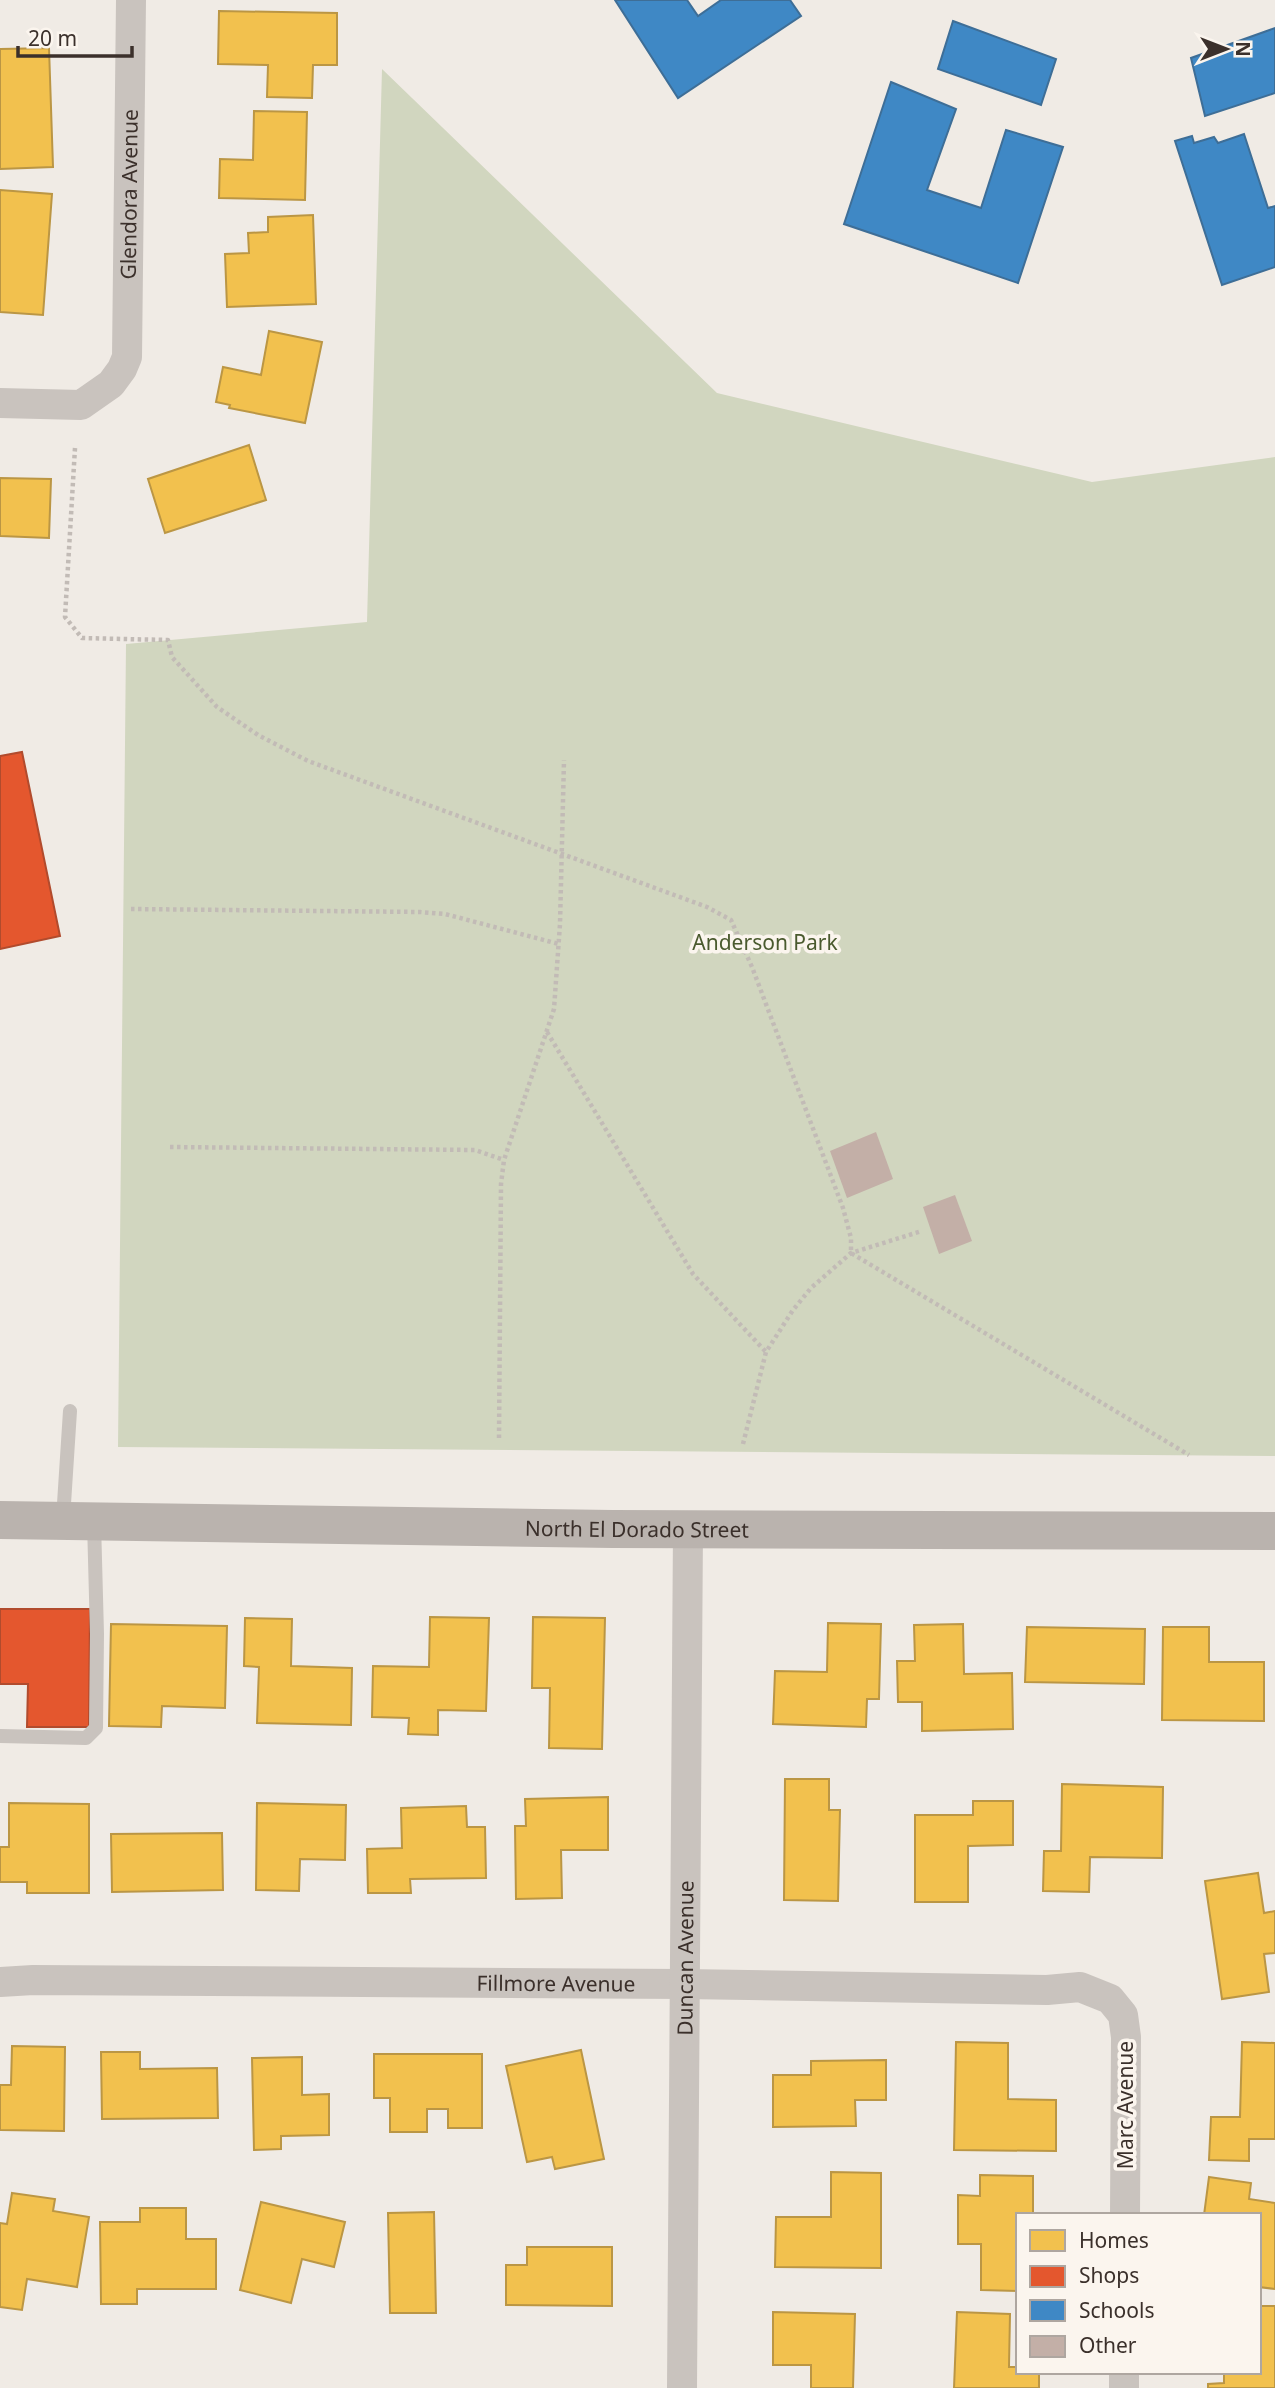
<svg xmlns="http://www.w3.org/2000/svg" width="1275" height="2388" viewBox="0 0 1275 2388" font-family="'Noto Sans',sans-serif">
<rect width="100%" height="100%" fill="#f0ebe5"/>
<!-- green -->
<polygon fill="#d1d6bf" points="382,69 717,393 1092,482 1275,457 1275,1456 118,1447 126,644 367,622"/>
<!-- homes -->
<g fill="#f2c14e" stroke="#bb9644" stroke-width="2">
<polygon points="219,11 337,13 337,65 313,65 312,98 267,97 268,65 218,64"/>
<polygon points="49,48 53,167 0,169 0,49"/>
<polygon points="254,111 307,112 305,200 219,198 220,159 253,160"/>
<polygon points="0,190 52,194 43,315 0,312"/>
<polygon points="313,215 316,304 227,307 225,254 249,253 248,233 268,232 268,217"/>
<polygon points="269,331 322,342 305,423 229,408 230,405 216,402 223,367 261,375"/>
<polygon points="249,445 266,500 165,533 148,479"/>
<polygon points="0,478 51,479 49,538 0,536"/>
<polygon points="430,1617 489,1618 486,1711 438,1710 438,1735 408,1734 409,1718 372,1717 373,1666 429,1667"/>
<polygon points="533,1617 605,1618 602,1749 549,1748 550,1688 532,1688"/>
<polygon points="245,1618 292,1619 291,1666 352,1668 351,1725 257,1723 259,1667 244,1666"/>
<polygon points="828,1623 881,1624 879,1699 867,1699 866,1727 773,1724 775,1671 827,1672"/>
<polygon points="111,1624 227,1626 225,1708 162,1706 161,1727 109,1726"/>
<polygon points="963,1624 964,1674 1012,1673 1013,1729 922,1731 922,1702 898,1702 897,1661 915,1661 914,1625"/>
<polygon points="1027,1627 1145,1629 1144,1684 1025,1682"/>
<polygon points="1163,1627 1209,1627 1209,1662 1264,1662 1264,1721 1162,1720"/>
<polygon points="785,1779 829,1779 829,1810 840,1810 838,1901 784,1900"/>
<polygon points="1062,1784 1163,1787 1162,1858 1090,1857 1089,1892 1043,1891 1044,1851 1061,1851"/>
<polygon points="608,1797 608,1850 561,1850 562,1898 516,1899 515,1826 526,1826 525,1799"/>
<polygon points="973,1801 1013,1801 1013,1845 968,1846 968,1902 915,1902 915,1815 973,1815"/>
<polygon points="9,1803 89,1804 89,1893 27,1893 27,1882 0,1882 0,1847 9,1847"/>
<polygon points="257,1803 346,1805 345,1860 300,1859 299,1891 256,1890"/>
<polygon points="466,1806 467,1827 485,1827 486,1878 410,1879 411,1893 368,1893 367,1849 402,1848 401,1808"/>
<polygon points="222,1833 223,1890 112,1892 111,1834"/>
<polygon points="1258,1873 1264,1913 1275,1911 1275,1953 1264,1954 1269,1992 1222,1999 1205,1881"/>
<polygon points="956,2042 1008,2043 1008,2099 1056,2100 1056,2151 954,2150"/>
<polygon points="1242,2042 1275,2043 1275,2139 1249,2139 1249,2161 1209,2160 1211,2117 1240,2117"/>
<polygon points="12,2046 65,2047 64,2131 0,2130 0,2085 11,2085"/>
<polygon points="581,2050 604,2159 555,2169 552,2157 527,2162 506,2066"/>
<polygon points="101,2052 140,2052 140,2069 217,2068 218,2118 102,2119"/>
<polygon points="374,2054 482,2054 482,2128 448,2128 448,2109 427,2109 427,2132 390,2132 390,2098 374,2098"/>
<polygon points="302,2057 302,2095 329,2094 329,2135 281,2136 281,2149 254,2150 252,2058"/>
<polygon points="886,2060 886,2100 855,2100 856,2126 773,2127 773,2075 811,2075 811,2061"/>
<polygon points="831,2172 881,2173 881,2268 775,2267 776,2217 831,2217"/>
<polygon points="980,2175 1033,2176 1033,2215 1018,2215 1018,2291 981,2290 981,2244 958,2244 958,2195 980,2196"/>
<polygon points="1209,2177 1251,2183 1249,2199 1275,2203 1275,2289 1259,2287 1259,2215 1204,2215"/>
<polygon points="12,2193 55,2199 53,2211 89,2217 77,2287 27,2279 22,2310 0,2307 0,2223 7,2224"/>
<polygon points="261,2202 345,2222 334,2267 302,2259 291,2303 240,2290"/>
<polygon points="140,2208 186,2208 186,2239 216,2239 216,2289 137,2289 137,2304 101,2304 100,2222 140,2222"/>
<polygon points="434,2212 436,2313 390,2313 388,2213"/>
<polygon points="527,2247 612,2247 612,2306 506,2305 506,2265 527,2265"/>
<polygon points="1259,2306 1275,2306 1275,2388 1208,2388 1208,2384 1224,2383 1224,2372 1259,2372"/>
<polygon points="773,2312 855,2314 853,2388 811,2388 811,2365 773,2365"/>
<polygon points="957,2312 1010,2314 1009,2367 1018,2367 1018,2372 1039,2372 1039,2388 954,2388"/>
</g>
<!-- shops -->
<g fill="#e4572e" stroke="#b14b2d" stroke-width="2">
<polygon points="22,752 60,936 0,949 0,756"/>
<polygon points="0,1609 90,1609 89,1727 27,1727 28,1684 0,1684"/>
</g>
<!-- schools -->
<g fill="#3f88c5" stroke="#3e6e97" stroke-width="2">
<polygon points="615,0 687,0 698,16 721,0 790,0 801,16 678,98"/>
<polygon points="953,21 1056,59 1041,105 938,69"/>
<polygon points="1275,28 1275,93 1205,116 1191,58"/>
<polygon points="891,82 956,109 927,190 981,208 1006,130 1063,147 1018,283 844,224"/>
<polygon points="1244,134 1268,208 1275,206 1275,267 1222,285 1175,141 1192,136 1194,143 1214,137 1218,143"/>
</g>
<!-- building -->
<g fill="#c3afa7">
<polygon points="876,1132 893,1179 847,1198 830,1151"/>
<polygon points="955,1195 972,1241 939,1254 923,1207"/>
</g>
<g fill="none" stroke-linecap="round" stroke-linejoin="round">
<!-- path -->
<g stroke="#c2bbb6" stroke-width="4.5" stroke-dasharray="3.5 3.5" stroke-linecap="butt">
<polyline points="75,448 65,617 82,638 168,640 172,657 217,707 258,735 308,761 707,907 731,920 752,967 843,1208 851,1238 851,1253 1189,1455"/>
<polyline points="131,909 420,912 445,914 559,944"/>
<polyline points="547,1032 693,1274 766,1352"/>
<polyline points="170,1147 475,1150 504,1160"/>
<polyline points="499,1438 501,1184 504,1160 554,1009 560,924 564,760"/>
<polyline points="743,1444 766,1352 793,1310 811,1288 851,1253 922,1231"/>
</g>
<!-- service -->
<g stroke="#c9c3be" stroke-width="14">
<polyline points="63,1519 70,1411"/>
<polyline points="0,1736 86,1738 96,1728 97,1634 94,1522"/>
</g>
<!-- minor -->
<g stroke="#c9c3be" stroke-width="30">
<path id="s1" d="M0 403 81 405 111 384 122 369 127 357 131 0"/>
<path id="s2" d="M0 1982 33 1980 685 1984 1047 1990 1080 1987 1110 1999 1123 2015 1126 2037 1125 2215"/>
<path id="s3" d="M682 2388 688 1528"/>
<polyline points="1124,2388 1124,2372"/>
</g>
<!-- secondary -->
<path stroke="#bab3ae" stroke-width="38" id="s4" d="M0 1520 612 1529 1275 1531"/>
</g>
<g text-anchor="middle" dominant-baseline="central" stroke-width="7" stroke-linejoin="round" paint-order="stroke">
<!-- street labels -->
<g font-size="21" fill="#3b302b" stroke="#fbf5ee">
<text stroke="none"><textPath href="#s1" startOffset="312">Glendora Avenue</textPath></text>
<text stroke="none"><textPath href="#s4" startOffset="637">North El Dorado Street</textPath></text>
<text stroke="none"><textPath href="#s3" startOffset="430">Duncan Avenue</textPath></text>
<text stroke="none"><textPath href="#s2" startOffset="556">Fillmore Avenue</textPath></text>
<text transform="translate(1125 2105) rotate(-90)">Marc Avenue</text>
</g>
<!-- park labels -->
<g font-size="21" fill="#4a5a2e" stroke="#fbf5ee">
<text x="765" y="942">Anderson Park</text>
</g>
</g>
<!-- legend -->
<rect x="1016" y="2213" width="245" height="161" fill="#fbf5ee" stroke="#aea6a0" stroke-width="2"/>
<rect x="1030" y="2230" width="35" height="21" fill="#f2c14e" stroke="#aea6a0" stroke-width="2"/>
<text x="1079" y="2248" font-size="21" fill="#3b302b">Homes</text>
<rect x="1030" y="2266" width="35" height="21" fill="#e4572e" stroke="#aea6a0" stroke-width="2"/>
<text x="1079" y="2283" font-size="21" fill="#3b302b">Shops</text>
<rect x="1030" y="2300" width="35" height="21" fill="#3f88c5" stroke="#aea6a0" stroke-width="2"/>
<text x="1079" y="2318" font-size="21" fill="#3b302b">Schools</text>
<rect x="1030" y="2336" width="35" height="21" fill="#c3afa7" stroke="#aea6a0" stroke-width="2"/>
<text x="1079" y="2353" font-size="21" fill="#3b302b">Other</text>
<!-- north arrow -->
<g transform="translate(1226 49) rotate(90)" stroke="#fbf5ee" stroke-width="5" paint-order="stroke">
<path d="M0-5L12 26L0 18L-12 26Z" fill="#3b302b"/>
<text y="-10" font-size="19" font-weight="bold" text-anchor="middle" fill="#3b302b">N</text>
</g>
<!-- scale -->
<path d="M18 46v10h114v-10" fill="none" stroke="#3b302b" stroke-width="3.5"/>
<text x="28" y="46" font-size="21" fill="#3b302b" stroke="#fbf5ee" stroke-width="5" paint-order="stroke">20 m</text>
</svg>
